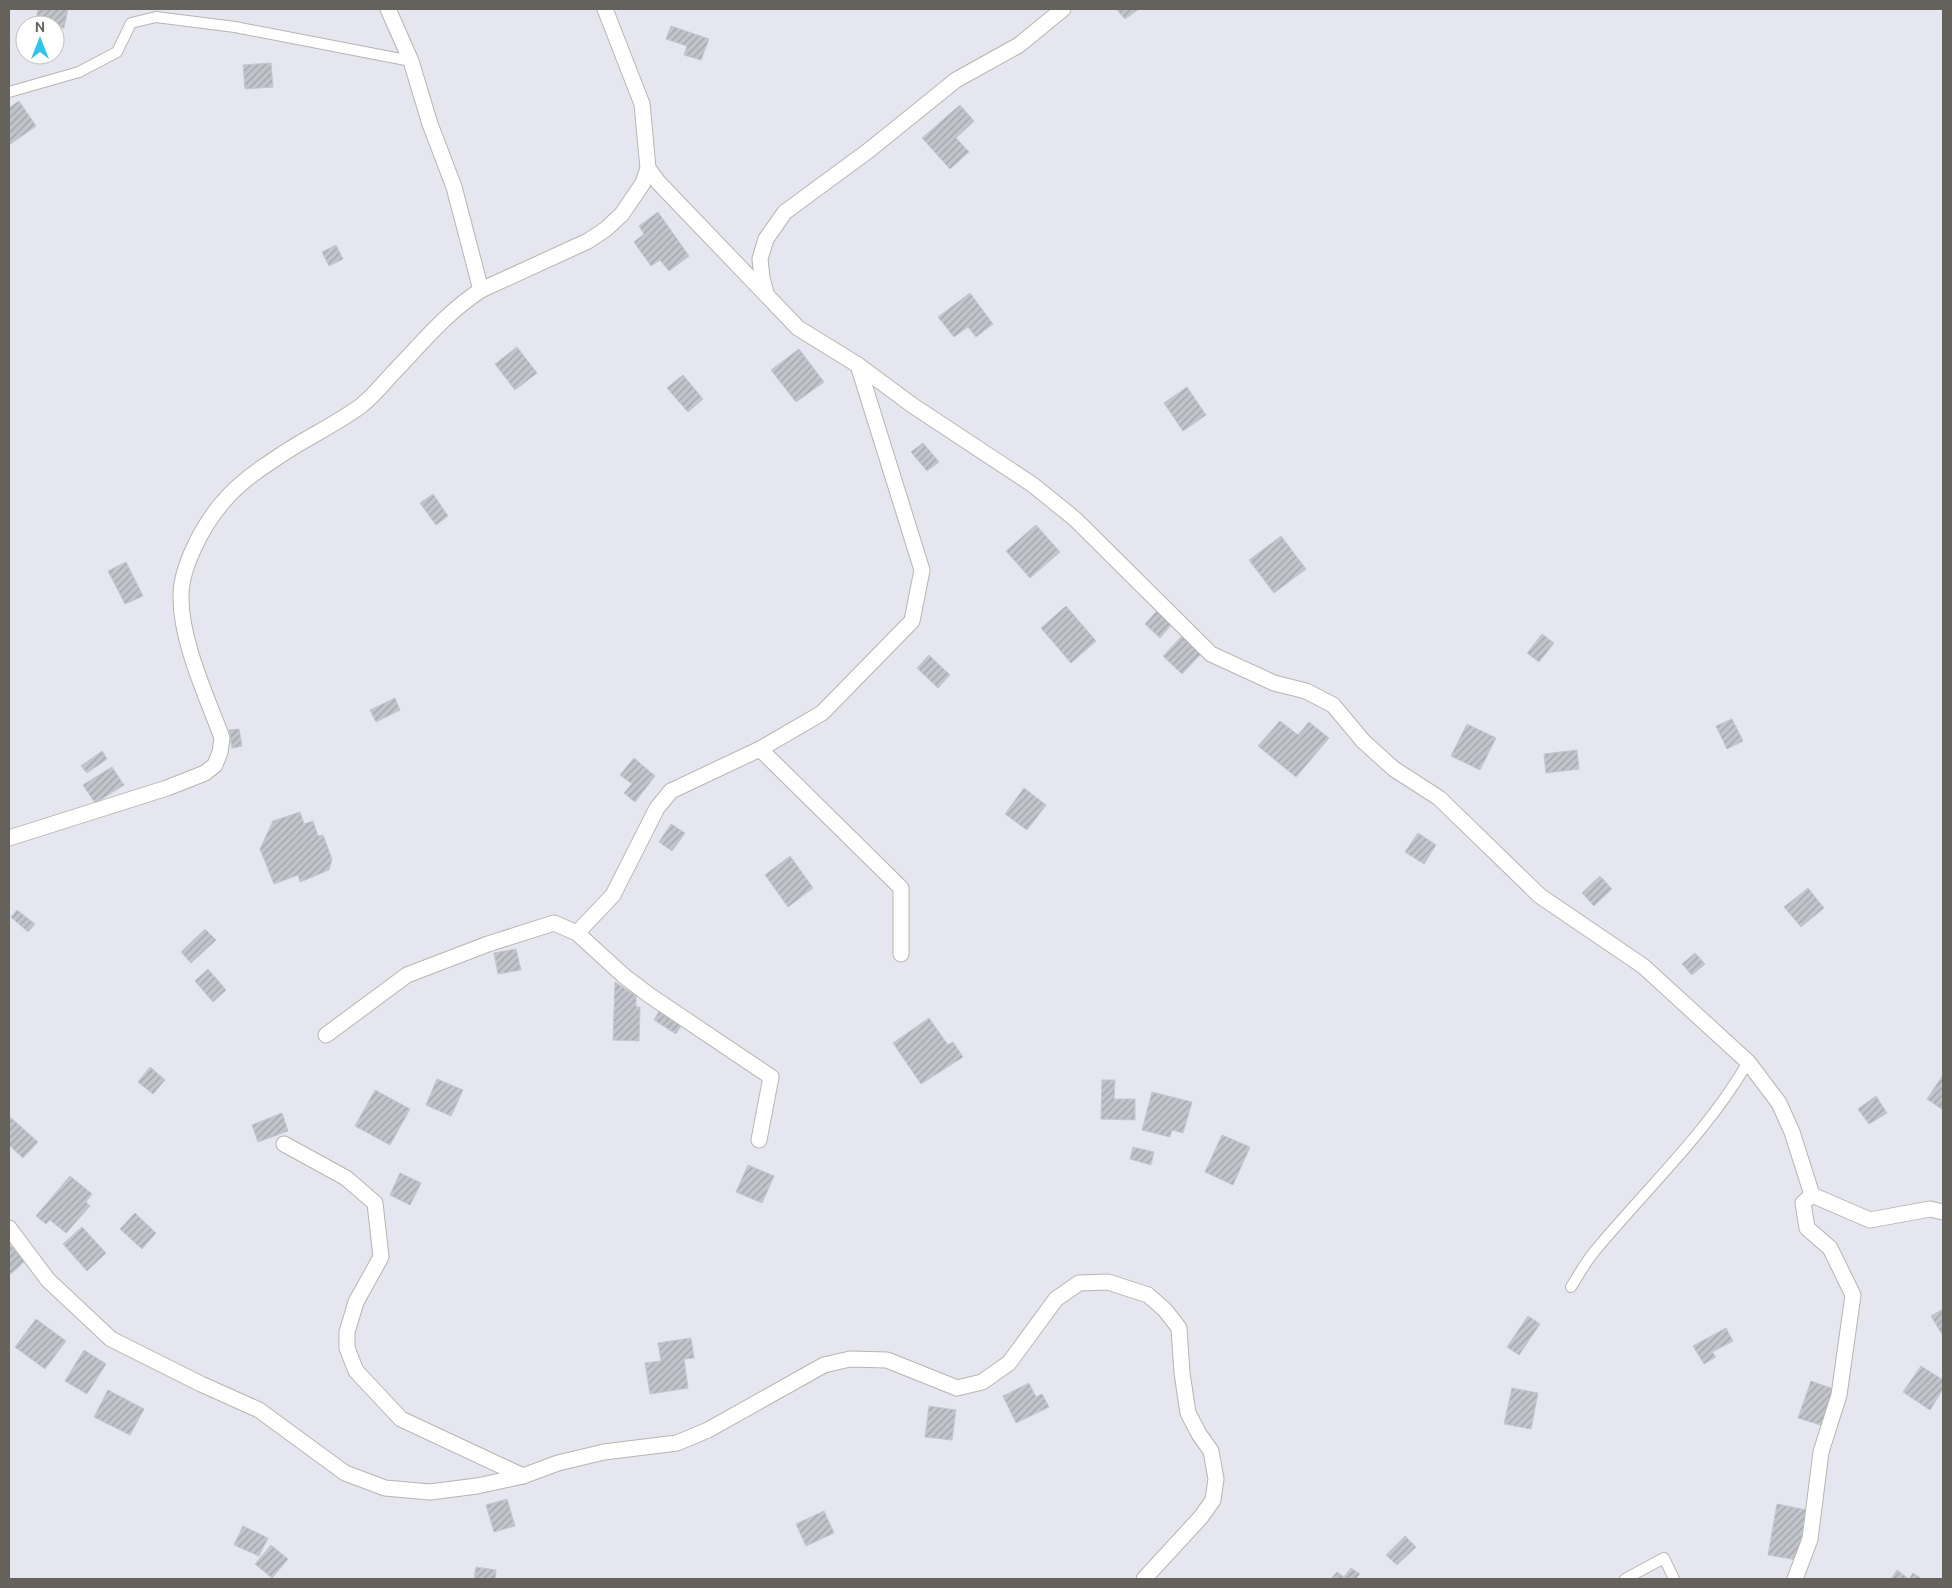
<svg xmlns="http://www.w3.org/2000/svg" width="1952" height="1588" viewBox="0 0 1952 1588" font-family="Ubuntu,sans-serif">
<defs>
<pattern id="building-hatch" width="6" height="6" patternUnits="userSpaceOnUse" patternTransform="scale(1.25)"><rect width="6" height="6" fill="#c1c4ca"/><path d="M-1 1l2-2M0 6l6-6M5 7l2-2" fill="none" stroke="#a0a3a7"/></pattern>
</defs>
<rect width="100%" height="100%" fill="#e5e6ef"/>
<!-- building -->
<g fill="url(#building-hatch)" stroke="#c3c6d4">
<polygon points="38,9 68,9 64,28 36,21"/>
<polygon points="1116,9 1139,9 1125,19"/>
<polygon points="671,26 709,39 701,60 684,55 687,46 666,39"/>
<polygon points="271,63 273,87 245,89 243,65"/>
<polygon points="19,101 36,126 9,145 9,108"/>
<polygon points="960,105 974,121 956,138 969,152 950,169 922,138"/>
<polygon points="658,212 689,256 669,271 660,260 651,266 634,242 644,234 639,226"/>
<polygon points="336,245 343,259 329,266 322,252"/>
<polygon points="970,293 993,324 976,337 968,327 954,337 938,317"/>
<polygon points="517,347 537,373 515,390 495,364"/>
<polygon points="799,349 824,382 796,402 771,370"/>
<polygon points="683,375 703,399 688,412 667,388"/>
<polygon points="1187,387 1206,415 1183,431 1164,403"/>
<polygon points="923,443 939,462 927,471 911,452"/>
<polygon points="433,494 448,516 436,525 420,503"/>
<polygon points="1036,525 1060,552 1030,578 1006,551"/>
<polygon points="1281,536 1306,569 1274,593 1249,560"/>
<polygon points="126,562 143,596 125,604 108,571"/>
<polygon points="1066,606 1096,641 1071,663 1041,628"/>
<polygon points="1157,611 1172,624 1160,638 1145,624"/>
<polygon points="1542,634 1554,643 1539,662 1527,653"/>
<polygon points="1182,636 1201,654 1182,674 1163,656"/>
<polygon points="929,655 950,675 938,688 917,668"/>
<polygon points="395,698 400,710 376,722 370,710"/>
<polygon points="1732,719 1743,741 1727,749 1716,726"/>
<polygon points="1280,721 1298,735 1309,722 1329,738 1296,777 1258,746"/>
<polygon points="1467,724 1496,738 1480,770 1451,756"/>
<polygon points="239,729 242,746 232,748 229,730"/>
<polygon points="1577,750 1579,769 1546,773 1544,754"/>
<polygon points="102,751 107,759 87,773 81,766"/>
<polygon points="634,758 655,776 635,802 624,793 632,784 620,775"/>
<polygon points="112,767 124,785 95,803 83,785"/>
<polygon points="1024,788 1046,805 1027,830 1005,814"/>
<polygon points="300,812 304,824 313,821 318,836 323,835 332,859 329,870 300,882 298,875 274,884 260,849 273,821"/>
<polygon points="671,824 685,833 672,851 659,842"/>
<polygon points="1418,833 1436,845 1424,864 1405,852"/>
<polygon points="790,856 813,888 788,907 765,875"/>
<polygon points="1600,876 1612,889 1594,906 1582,893"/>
<polygon points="1808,888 1824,908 1801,927 1784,907"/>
<polygon points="17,910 35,924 28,932 11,917"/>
<polygon points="205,929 216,940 191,963 181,952"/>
<polygon points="516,949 521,970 498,974 494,953"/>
<polygon points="1695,953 1705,964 1692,975 1682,964"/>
<polygon points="208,969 226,990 213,1002 195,981"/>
<polygon points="615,982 636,996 636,1007 640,1007 639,1041 613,1040"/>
<polygon points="661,1008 683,1022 676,1034 654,1020"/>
<polygon points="929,1018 948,1045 953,1042 963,1057 921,1084 893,1043"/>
<polygon points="150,1067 165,1080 153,1094 138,1082"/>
<polygon points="1943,1075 1943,1110 1927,1099"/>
<polygon points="437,1079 463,1090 451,1116 426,1105"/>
<polygon points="1102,1080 1115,1080 1114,1099 1135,1099 1135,1120 1101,1119"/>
<polygon points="375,1090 410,1109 390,1145 355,1126"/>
<polygon points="1152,1092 1192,1102 1183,1133 1172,1130 1170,1137 1142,1130"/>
<polygon points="1876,1096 1887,1113 1869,1124 1858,1109"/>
<polygon points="282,1113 288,1131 258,1142 252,1125"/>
<polygon points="9,1116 38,1142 23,1158 9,1145"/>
<polygon points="1222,1135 1250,1147 1233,1185 1205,1172"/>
<polygon points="1133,1147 1154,1152 1151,1165 1130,1159"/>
<polygon points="748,1165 774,1176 762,1203 736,1192"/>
<polygon points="400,1173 421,1183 410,1205 390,1195"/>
<polygon points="70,1176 92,1194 86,1202 90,1206 66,1233 50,1220 46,1224 36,1216"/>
<polygon points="135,1213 156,1233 142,1249 120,1229"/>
<polygon points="82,1227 106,1253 87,1271 63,1244"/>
<polygon points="9,1244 25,1261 11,1274 9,1271"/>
<polygon points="1943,1309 1943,1336 1931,1316"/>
<polygon points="1528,1316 1540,1324 1519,1355 1507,1347"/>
<polygon points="36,1319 66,1341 45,1369 15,1347"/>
<polygon points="1726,1328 1733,1341 1712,1352 1716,1357 1704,1364 1693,1346"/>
<polygon points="691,1338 694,1358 684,1359 688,1388 650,1394 645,1363 661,1361 658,1343"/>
<polygon points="84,1350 106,1364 87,1394 65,1381"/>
<polygon points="1921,1366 1943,1380 1943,1389 1930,1410 1903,1392"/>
<polygon points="1811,1381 1836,1390 1824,1426 1798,1418"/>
<polygon points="1029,1383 1036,1397 1042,1394 1049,1407 1016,1423 1003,1396"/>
<polygon points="1512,1388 1538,1393 1531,1429 1504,1424"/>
<polygon points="108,1390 144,1409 130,1435 94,1417"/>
<polygon points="929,1406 956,1410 952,1440 925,1437"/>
<polygon points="507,1499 515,1526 494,1532 486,1505"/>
<polygon points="1777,1504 1806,1510 1798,1560 1768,1555"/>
<polygon points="824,1511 834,1533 806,1546 796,1524"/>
<polygon points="243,1526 268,1538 259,1556 234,1545"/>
<polygon points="1405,1536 1416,1547 1397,1565 1386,1555"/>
<polygon points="271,1545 288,1559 272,1578 255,1564"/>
<polygon points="476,1567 496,1570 495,1579 474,1579"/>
<polygon points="1351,1568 1360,1574 1355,1579 1331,1579 1337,1572 1344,1577"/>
<polygon points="1897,1570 1909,1579 1913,1573 1922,1579 1891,1579"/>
</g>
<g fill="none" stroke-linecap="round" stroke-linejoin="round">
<defs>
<g id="lane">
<polyline points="9,92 79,72 117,52 131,23 156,17 235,27 411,61"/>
<path d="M1571 1287C1578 1276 1585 1263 1594 1252 1646 1189 1707 1133 1748 1062"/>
<polyline points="1625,1579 1664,1558 1674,1579"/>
</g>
<g id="street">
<polyline points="388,9 411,61 430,124 454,187 481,290"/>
<polyline points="648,168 658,182 798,328 858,365 912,405 1033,485 1075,519 1211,654 1274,683 1306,691 1333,705 1363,741 1394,769 1439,798 1540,896 1643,966 1748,1062 1779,1103 1792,1132 1812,1195 1870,1220 1930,1209 1943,1212"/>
<polyline points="766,293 762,278 760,259 766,239 785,212 868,151 956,80 1019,45 1063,9"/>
<polyline points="760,749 901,888 901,954"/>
<polyline points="577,933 613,895 657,808 671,791 760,749 822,713 912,621 922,570 858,365"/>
<polyline points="326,1035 407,975 488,944 554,923 577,933 624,976 649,995 771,1077 759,1140"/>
<polyline points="284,1144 346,1178 375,1203 381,1257 356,1302 347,1332 347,1348 356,1371 401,1419 523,1476"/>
<polyline points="1795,1579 1810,1539 1821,1452 1839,1395 1853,1295 1830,1248 1807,1228 1803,1203 1812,1195"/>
</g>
<g id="secondary">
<path d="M9 838 167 788 205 773 215 765 220 752 222 738C207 697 181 642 181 598 180 568 203 525 223 502 237 485 256 471 275 459 303 439 334 426 362 405 373 396 383 384 393 373 421 344 447 312 481 290L588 241 606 229 622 214 643 183 648 168 642 104 605 9"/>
<polyline points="9,1228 48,1280 111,1339 201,1384 259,1410 345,1473 385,1488 430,1492 477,1486 523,1476 558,1463 604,1452 677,1443 708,1430 824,1365 850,1359 887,1360 957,1388 982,1382 1009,1363 1056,1299 1079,1283 1108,1282 1148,1295 1165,1310 1179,1328 1182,1373 1188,1413 1199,1434 1211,1451 1216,1479 1213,1500 1201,1517 1144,1579"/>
</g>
</defs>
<!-- lane casing -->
<use href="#lane" stroke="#b7b5b0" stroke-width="12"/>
<!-- street casing -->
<use href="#street" stroke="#b7b5b0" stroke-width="17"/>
<!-- secondary casing -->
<use href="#secondary" stroke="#b8b5af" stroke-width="17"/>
<!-- lane -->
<use href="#lane" stroke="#fff" stroke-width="10"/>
<!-- street -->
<use href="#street" stroke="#fff" stroke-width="15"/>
<!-- secondary -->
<use href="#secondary" stroke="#fff" stroke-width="15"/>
</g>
<!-- border -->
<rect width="1952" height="1588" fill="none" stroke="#65625c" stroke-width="20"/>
<!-- north arrow -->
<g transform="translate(40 40)"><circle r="24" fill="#ffffff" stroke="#c1c0be"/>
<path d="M0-4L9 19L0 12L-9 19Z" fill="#2fc5ea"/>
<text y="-8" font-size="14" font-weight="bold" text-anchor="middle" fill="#65625c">N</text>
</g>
</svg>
